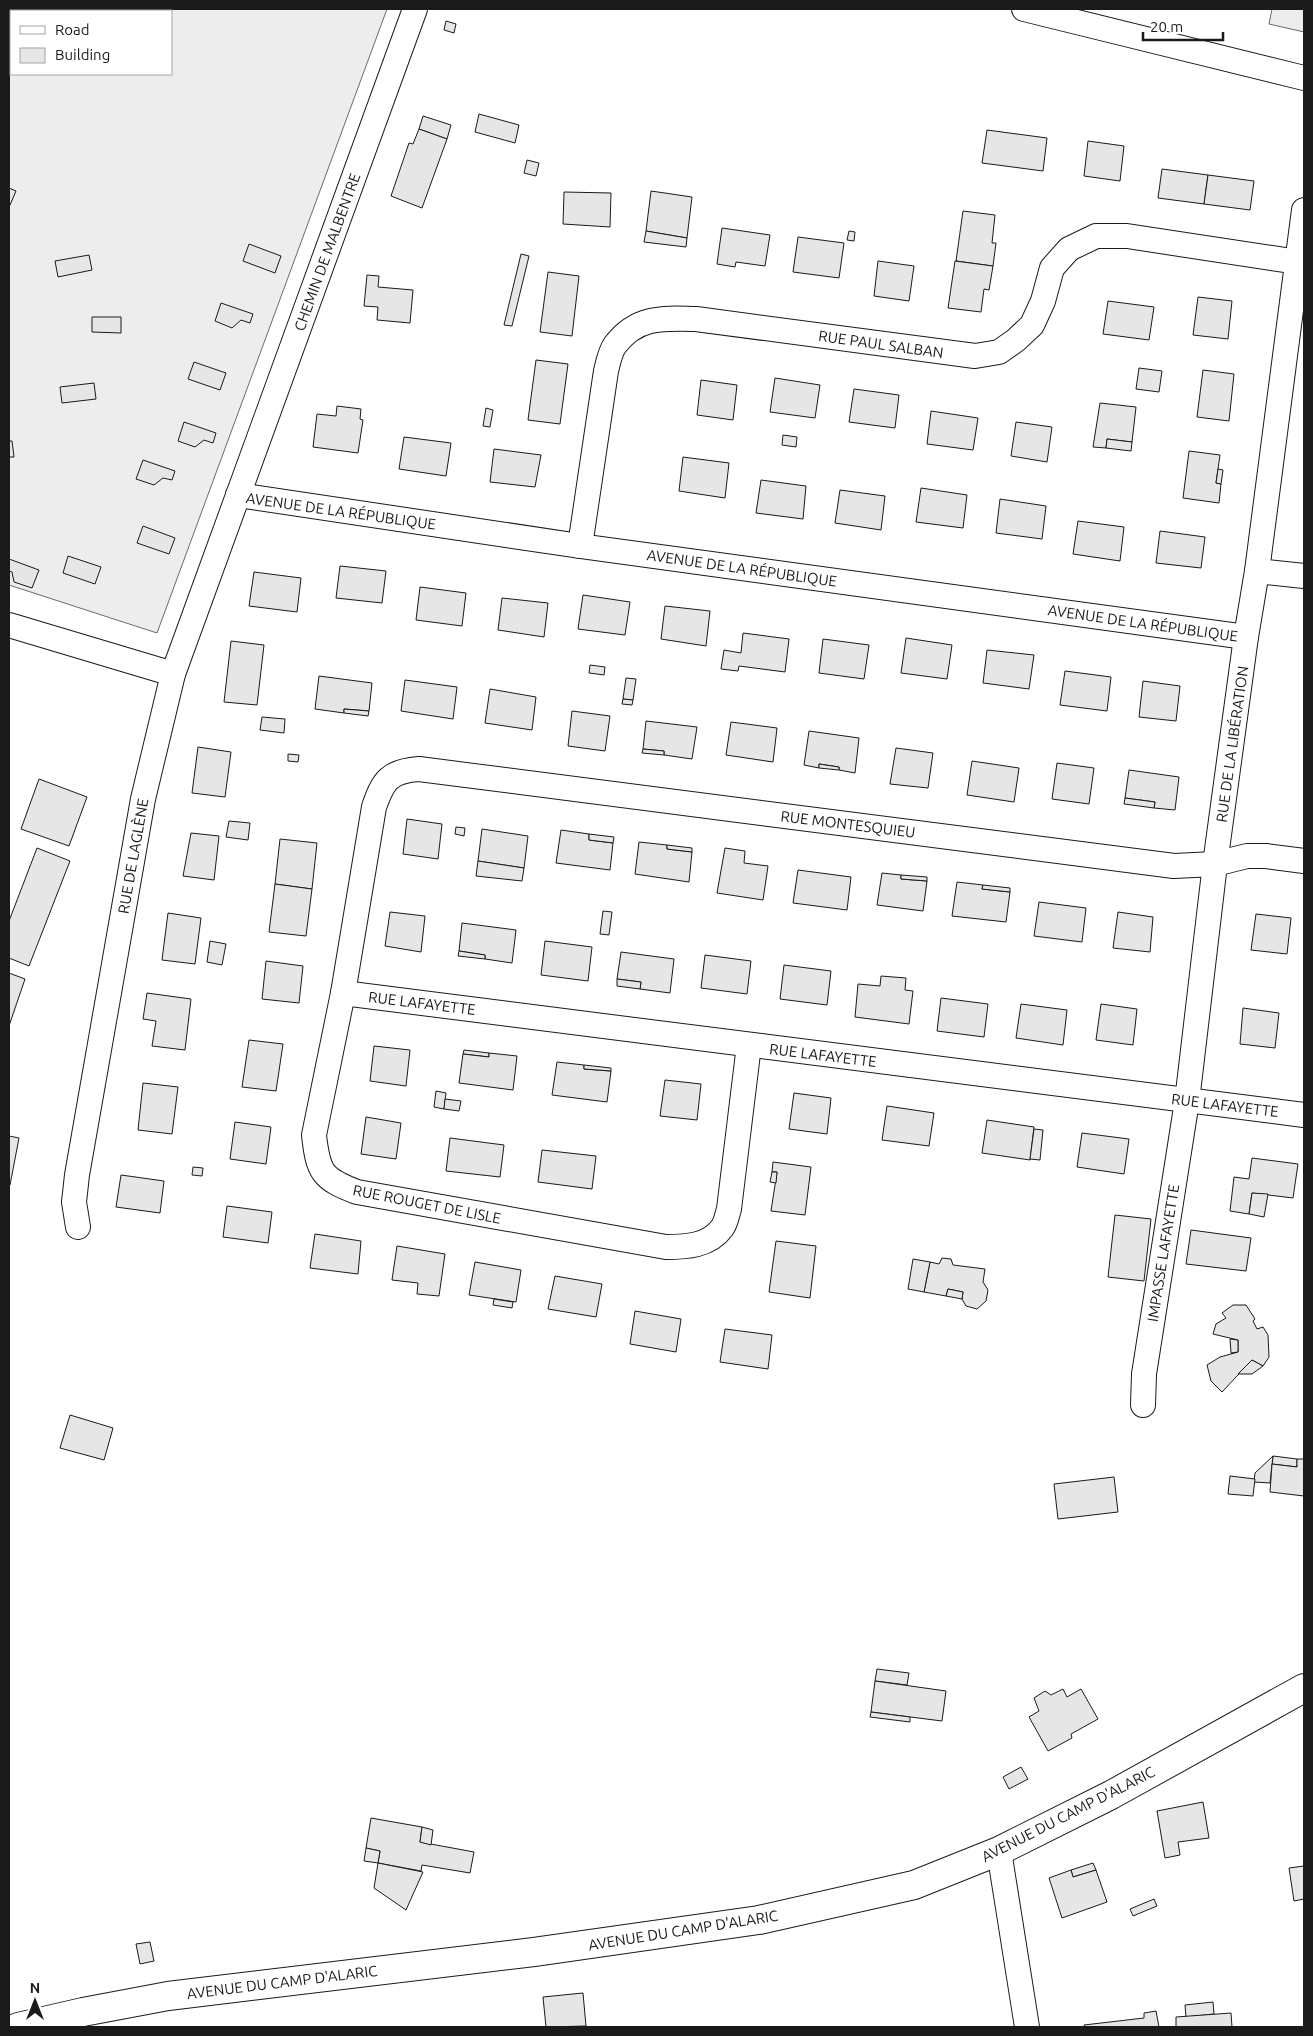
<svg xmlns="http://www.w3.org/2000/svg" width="1313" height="2036" viewBox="0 0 1313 2036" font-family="Ubuntu,sans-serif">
<rect width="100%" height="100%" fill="#fff"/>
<!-- built -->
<g fill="#ededed" stroke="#6a6a6a" fill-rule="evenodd">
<path d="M9 9H387L157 633 9 585ZM11 11H171V74H11Z"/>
<polygon points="1272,9 1304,9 1304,32 1269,24"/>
</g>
<!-- building -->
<g fill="#e6e6e6" stroke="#1a1a1a">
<polygon points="446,21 456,24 454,33 444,30"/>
<polygon points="479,114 519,125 515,143 475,132"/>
<polygon points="423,116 451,125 447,139 419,129"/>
<polygon points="419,129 447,139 422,208 391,196 409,143 413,144"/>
<polygon points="987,130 1047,138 1043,171 982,163"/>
<polygon points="1088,141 1124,146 1120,181 1084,176"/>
<polygon points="527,160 539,163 536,176 524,173"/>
<polygon points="1162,169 1208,175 1204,204 1158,198"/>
<polygon points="1208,175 1254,181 1250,210 1204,204"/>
<polygon points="9,188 16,191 10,205 9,205"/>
<polygon points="651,191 692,197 687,238 646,231"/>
<polygon points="564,192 611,193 610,227 563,224"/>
<polygon points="963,211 995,215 992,243 996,243 993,266 956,261"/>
<polygon points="722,228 770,235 765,266 736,262 735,267 717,264"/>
<polygon points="646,231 687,238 686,247 644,242"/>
<polygon points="849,231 855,232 854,241 847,240"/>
<polygon points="798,237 844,243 839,278 793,272"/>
<polygon points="249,244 281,256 275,273 243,261"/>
<polygon points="521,254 529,256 512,326 504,325"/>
<polygon points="89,255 92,270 58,277 55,261"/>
<polygon points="878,261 914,266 909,301 874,296"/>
<polygon points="955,261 993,266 989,290 984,289 981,312 948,308"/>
<polygon points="548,272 579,276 572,336 540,332"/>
<polygon points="367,275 379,276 378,287 413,290 410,323 377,320 378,307 364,306"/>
<polygon points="1198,297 1232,301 1228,339 1193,335"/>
<polygon points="1108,301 1154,307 1149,340 1103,334"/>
<polygon points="221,303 253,314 250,323 241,320 232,328 215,321"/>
<polygon points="92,317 121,317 121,333 92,332"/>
<polygon points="536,360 568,364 560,424 528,420"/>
<polygon points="194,362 226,373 220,390 188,379"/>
<polygon points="1139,368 1162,371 1159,392 1136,389"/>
<polygon points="1203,370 1234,374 1229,421 1197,417"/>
<polygon points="775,378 820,385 815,418 770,412"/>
<polygon points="701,380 737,385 733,420 697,415"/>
<polygon points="94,383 96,399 62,403 60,387"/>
<polygon points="854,389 899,395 895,428 849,422"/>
<polygon points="1100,403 1136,407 1132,442 1107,439 1106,448 1093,447"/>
<polygon points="337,406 361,409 360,419 363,420 358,453 313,447 317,414 336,416"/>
<polygon points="486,408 493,410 490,427 483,426"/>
<polygon points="931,411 978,418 973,450 927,444"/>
<polygon points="184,422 216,433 213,443 204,440 195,447 178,441"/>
<polygon points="1016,422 1052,427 1047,462 1011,456"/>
<polygon points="783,435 797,437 796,447 782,445"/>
<polygon points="404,437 451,443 446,476 399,469"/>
<polygon points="1107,439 1132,442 1131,451 1106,448"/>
<polygon points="9,441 12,441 14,457 9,457"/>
<polygon points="494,449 541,455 535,487 490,482"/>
<polygon points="1189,451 1220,455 1216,483 1221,484 1219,503 1183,498"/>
<polygon points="683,457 729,463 725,498 679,491"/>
<polygon points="143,460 175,471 172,480 163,478 154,485 136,479"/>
<polygon points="1218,469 1223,470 1221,484 1216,483"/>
<polygon points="761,480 806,486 803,519 756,513"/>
<polygon points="921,488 967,495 963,528 916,522"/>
<polygon points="840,490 885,496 881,530 835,523"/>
<polygon points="1000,499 1046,506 1042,539 996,533"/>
<polygon points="1078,521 1124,527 1120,561 1073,554"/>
<polygon points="143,526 175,538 169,554 137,543"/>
<polygon points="1160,531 1205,537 1201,568 1156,563"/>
<polygon points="68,556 101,567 95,584 63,573"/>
<polygon points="9,559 39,570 32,588 14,582 12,572 9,571"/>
<polygon points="340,566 386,571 382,603 336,598"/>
<polygon points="254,572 301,578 297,612 249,606"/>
<polygon points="420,587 466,593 462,626 416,620"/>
<polygon points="583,595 630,602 625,635 578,629"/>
<polygon points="502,598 548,603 544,637 498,630"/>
<polygon points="665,606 710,611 706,646 661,639"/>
<polygon points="743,633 789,639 785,672 739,666 738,671 721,669 724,650 741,653"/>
<polygon points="906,638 952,645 947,679 901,673"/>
<polygon points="823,639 869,645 864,679 819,673"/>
<polygon points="231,641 264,645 257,705 224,702"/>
<polygon points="987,650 1034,655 1029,689 983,683"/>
<polygon points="590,665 605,667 604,675 589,673"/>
<polygon points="1065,671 1111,677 1107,711 1060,705"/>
<polygon points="319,676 372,683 369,711 344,709 344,713 315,709"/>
<polygon points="626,678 636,679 633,700 623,699"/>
<polygon points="405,680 457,687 453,719 401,711"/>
<polygon points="1143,681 1180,686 1176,721 1139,717"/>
<polygon points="490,689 536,697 532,730 485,723"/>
<polygon points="623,699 633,700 632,705 622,704"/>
<polygon points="344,709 369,711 368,716 344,713"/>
<polygon points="572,711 610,716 605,751 568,746"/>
<polygon points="262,717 285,719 284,733 260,730"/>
<polygon points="646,721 697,727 692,759 664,755 664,751 643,749"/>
<polygon points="731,722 777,728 773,762 726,755"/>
<polygon points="809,731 859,738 855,773 839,770 839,767 819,764 819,768 804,765"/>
<polygon points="198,747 231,752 225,797 192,793"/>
<polygon points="896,748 933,753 928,788 890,784"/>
<polygon points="643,749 664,751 664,755 642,753"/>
<polygon points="288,754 299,755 298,762 288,761"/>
<polygon points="972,761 1019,768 1014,802 967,795"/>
<polygon points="1057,763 1094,768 1089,804 1052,799"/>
<polygon points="819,764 839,767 839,770 819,768"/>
<polygon points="1129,770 1179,777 1175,810 1154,808 1155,802 1125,798"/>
<polygon points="39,779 87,797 69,846 21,829"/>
<polygon points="1125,798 1155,802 1154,808 1124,804"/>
<polygon points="407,819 442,824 438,859 403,854"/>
<polygon points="229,821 250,823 248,840 226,837"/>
<polygon points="456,827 465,828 464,836 455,834"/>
<polygon points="482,829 528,836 524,868 478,861"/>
<polygon points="561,830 589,834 589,840 613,843 610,870 556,863"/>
<polygon points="191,833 219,836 214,880 183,876"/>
<polygon points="589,834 614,837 613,843 589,840"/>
<polygon points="280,839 317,843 312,889 275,884"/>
<polygon points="639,842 667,845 667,849 692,852 689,882 635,874"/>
<polygon points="667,845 692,848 692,852 667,849"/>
<polygon points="37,848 70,861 29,966 9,958 9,921"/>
<polygon points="725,848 745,851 744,863 768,866 763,900 717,893"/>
<polygon points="478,861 524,868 522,881 476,876"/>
<polygon points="798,870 851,877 847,910 793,903"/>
<polygon points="882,873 901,875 901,879 927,881 923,911 877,905"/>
<polygon points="901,875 927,877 927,881 901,879"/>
<polygon points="957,882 983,885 982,889 1010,892 1006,922 952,916"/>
<polygon points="275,884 312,889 306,936 269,932"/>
<polygon points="983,885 1010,888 1010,892 982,889"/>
<polygon points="1039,902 1086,908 1082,942 1034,936"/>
<polygon points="603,911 612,912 609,935 600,934"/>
<polygon points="390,912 425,916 421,952 385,946"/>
<polygon points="1118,912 1153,917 1150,952 1113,948"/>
<polygon points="168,913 201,918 195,964 162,960"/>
<polygon points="1256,914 1291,918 1287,954 1251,950"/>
<polygon points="462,923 516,930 512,963 485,959 485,955 459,951"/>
<polygon points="210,941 226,944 222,965 207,962"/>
<polygon points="545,941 592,947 588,981 541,975"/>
<polygon points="459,951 485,955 485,959 458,956"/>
<polygon points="621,952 674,959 670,993 640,989 641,982 617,979"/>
<polygon points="705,955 751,961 747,994 701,988"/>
<polygon points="266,961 303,966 299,1003 262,999"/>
<polygon points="784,965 831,971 827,1005 780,999"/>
<polygon points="9,973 25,979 9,1026"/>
<polygon points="881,976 906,978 905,990 913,991 909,1024 855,1017 858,984 880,986"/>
<polygon points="617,979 641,982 640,989 617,986"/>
<polygon points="147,993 191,999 185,1050 152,1046 156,1021 143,1019"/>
<polygon points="941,998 988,1004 984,1037 937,1031"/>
<polygon points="1021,1004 1067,1010 1063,1045 1016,1038"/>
<polygon points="1101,1004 1137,1009 1133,1045 1096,1040"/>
<polygon points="1243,1008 1279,1013 1275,1048 1240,1044"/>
<polygon points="249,1040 283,1044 276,1091 242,1087"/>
<polygon points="374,1046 410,1050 406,1086 370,1081"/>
<polygon points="464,1050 489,1053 489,1057 463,1054"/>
<polygon points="489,1053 517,1056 513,1090 459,1083 463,1054 489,1057"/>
<polygon points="557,1062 584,1065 584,1069 611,1071 607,1102 552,1095"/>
<polygon points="584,1065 611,1068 611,1071 584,1069"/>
<polygon points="665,1080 701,1084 697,1120 660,1116"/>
<polygon points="143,1083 178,1087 172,1134 138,1130"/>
<polygon points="436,1091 446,1093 444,1109 434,1107"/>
<polygon points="794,1093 831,1098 827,1134 789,1129"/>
<polygon points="445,1099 461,1101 459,1111 444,1109"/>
<polygon points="887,1106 934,1113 929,1146 882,1140"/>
<polygon points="366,1117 401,1123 396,1159 361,1154"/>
<polygon points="987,1120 1034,1127 1030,1160 982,1153"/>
<polygon points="235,1122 271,1127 266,1164 230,1159"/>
<polygon points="1034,1129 1043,1130 1040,1160 1030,1159"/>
<polygon points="1082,1133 1129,1139 1124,1174 1077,1167"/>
<polygon points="9,1136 19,1138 10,1185 9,1185"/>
<polygon points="450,1138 504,1145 500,1177 446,1171"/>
<polygon points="542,1150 596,1156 592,1189 538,1182"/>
<polygon points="1252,1158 1298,1164 1293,1198 1252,1193 1249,1214 1230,1211 1234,1177 1249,1179"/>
<polygon points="773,1162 811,1167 805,1215 771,1211 777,1172 772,1172"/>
<polygon points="193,1167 203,1168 202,1176 192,1175"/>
<polygon points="772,1172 777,1172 776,1183 770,1182"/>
<polygon points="121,1175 164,1181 160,1213 116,1207"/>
<polygon points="1252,1193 1268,1194 1264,1217 1249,1214"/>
<polygon points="227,1206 272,1212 268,1243 223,1237"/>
<polygon points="1115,1215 1151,1219 1144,1281 1108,1277"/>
<polygon points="1191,1230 1251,1238 1246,1271 1186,1264"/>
<polygon points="315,1234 361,1241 358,1274 310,1268"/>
<polygon points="776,1241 816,1246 810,1298 769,1292"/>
<polygon points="397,1246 445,1254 439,1296 417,1294 418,1283 392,1280"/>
<polygon points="942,1258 951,1259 953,1265 985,1269 983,1282 988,1290 986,1301 977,1309 966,1306 962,1299 963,1292 948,1289 946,1296 924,1292 930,1262 939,1264"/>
<polygon points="913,1259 930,1262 924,1292 908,1289"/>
<polygon points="475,1262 521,1270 516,1302 469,1295"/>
<polygon points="555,1276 602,1284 596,1317 548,1309"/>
<polygon points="948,1289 963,1292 962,1299 946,1296"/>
<polygon points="494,1299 513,1302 512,1308 493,1305"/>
<polygon points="1233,1305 1246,1305 1255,1319 1253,1321 1257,1329 1263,1327 1268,1335 1269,1357 1263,1366 1252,1360 1222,1392 1211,1381 1207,1365 1220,1357 1238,1352 1238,1340 1213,1334 1216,1324 1226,1318 1222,1313"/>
<polygon points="635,1311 681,1319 676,1352 630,1344"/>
<polygon points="725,1329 772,1335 768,1369 720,1362"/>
<polygon points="1230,1339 1238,1340 1238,1352 1231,1353"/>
<polygon points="1252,1360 1263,1366 1252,1374 1238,1374"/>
<polygon points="70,1415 113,1428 104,1460 60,1448"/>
<polygon points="1273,1456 1297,1459 1297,1467 1272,1464"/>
<polygon points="1273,1456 1270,1483 1254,1482 1255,1473"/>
<polygon points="1297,1459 1304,1459 1304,1496 1270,1492 1272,1464 1297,1467"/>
<polygon points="1230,1476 1255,1479 1253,1496 1228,1494"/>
<polygon points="1114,1477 1118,1512 1058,1519 1054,1484"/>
<polygon points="877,1669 909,1673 907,1685 875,1681"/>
<polygon points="875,1681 946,1691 942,1721 871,1712"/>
<polygon points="1063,1689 1067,1697 1081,1689 1098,1719 1071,1734 1072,1738 1048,1751 1029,1717 1039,1711 1034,1698 1045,1691 1051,1695"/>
<polygon points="871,1712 910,1717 910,1722 870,1717"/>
<polygon points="1021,1767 1028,1779 1009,1789 1003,1777"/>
<polygon points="1203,1802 1209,1838 1178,1842 1180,1855 1165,1858 1157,1811"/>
<polygon points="371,1818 422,1827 420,1842 474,1852 470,1873 422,1865 421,1871 378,1863 380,1851 366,1848"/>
<polygon points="422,1827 433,1830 431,1845 420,1842"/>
<polygon points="366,1848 380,1851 378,1863 364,1861"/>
<polygon points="378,1863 423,1872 406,1910 374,1888"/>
<polygon points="1093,1863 1096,1870 1073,1877 1071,1870"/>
<polygon points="1304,1866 1304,1899 1294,1901 1289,1868"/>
<polygon points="1071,1870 1073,1877 1096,1870 1107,1902 1062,1918 1049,1878"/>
<polygon points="1154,1899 1157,1906 1133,1916 1130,1909"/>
<polygon points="150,1942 154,1961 140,1964 136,1944"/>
<polygon points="583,1993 586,2026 546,2027 543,1997"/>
<polygon points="1213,2002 1214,2014 1186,2017 1185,2005"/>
<polygon points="1156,2011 1159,2027 1085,2027 1084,2025 1144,2018 1144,2013"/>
<polygon points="1231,2013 1232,2027 1176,2027 1176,2017"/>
</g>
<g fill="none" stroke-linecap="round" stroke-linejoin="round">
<defs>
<g id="minor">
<polyline points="1024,9 1304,78"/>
<polyline points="238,495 580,546 1246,637"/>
<path d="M580 546 606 371C608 363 610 352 615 345 637 316 663 318 696 319L975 356 999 352 1016 340 1032 325 1043 301 1052 268 1069 249 1096 236H1127L1298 262"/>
<polyline points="1257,571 1304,576"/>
<polyline points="9,625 173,674"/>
<polyline points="343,993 1304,1115"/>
<path d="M749 1045 729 1209C727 1215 726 1223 722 1228 709 1246 686 1247 666 1247L357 1192C322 1179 318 1172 314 1135L343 993 374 807C383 781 389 771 419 769L1174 866 1215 864 1247 856H1266L1304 861"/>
<polyline points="78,1227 74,1202 77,1175 143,799 173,674 415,9"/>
<polyline points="1143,1405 1144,1374 1187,1101 1215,864 1246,637 1257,571 1304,210"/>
<polyline points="999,1851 1027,2027"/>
</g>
<polyline id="secondary" points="18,2027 83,2012 168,1996 534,1952 759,1920 914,1885 999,1851 1111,1795 1304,1688"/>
</defs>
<!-- minor casing -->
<use href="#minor" stroke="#1a1a1a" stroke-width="26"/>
<!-- secondary casing -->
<use href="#secondary" stroke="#1a1a1a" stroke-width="30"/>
<!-- minor -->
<use href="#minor" stroke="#fff" stroke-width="24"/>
<!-- secondary -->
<use href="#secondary" stroke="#fff" stroke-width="28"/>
</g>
<g text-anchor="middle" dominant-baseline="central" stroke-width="4" stroke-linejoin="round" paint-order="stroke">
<!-- street labels -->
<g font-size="15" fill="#1a1a1a" stroke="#fff">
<text transform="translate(327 252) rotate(-70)">CHEMIN DE MALBENTRE</text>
<text transform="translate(881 344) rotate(8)">RUE PAUL SALBAN</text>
<text transform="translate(341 511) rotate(8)">AVENUE DE LA RÉPUBLIQUE</text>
<text transform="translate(742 568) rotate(8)">AVENUE DE LA RÉPUBLIQUE</text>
<text transform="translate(1143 623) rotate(8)">AVENUE DE LA RÉPUBLIQUE</text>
<text transform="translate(1232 744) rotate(-82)">RUE DE LA LIBÉRATION</text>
<text transform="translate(848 824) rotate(7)">RUE MONTESQUIEU</text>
<text transform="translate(133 856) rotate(-80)">RUE DE LAGLÈNE</text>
<text transform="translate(422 1003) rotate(7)">RUE LAFAYETTE</text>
<text transform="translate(823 1055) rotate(7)">RUE LAFAYETTE</text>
<text transform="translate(1225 1105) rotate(7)">RUE LAFAYETTE</text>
<text transform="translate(427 1204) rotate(11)">RUE ROUGET DE LISLE</text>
<text transform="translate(1163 1253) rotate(-81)">IMPASSE LAFAYETTE</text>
<text transform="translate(1068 1814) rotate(-27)">AVENUE DU CAMP D'ALARIC</text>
<text transform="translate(683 1930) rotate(-9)">AVENUE DU CAMP D'ALARIC</text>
<text transform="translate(282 1982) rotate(-7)">AVENUE DU CAMP D'ALARIC</text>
</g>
</g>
<!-- border -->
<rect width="1313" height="2036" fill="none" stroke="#1a1a1a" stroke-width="20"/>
<!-- legend -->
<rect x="10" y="10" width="162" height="65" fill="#ffffff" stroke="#a3a3a3"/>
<rect x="20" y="26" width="25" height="8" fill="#ffffff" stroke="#a3a3a3"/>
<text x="55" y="35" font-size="15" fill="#1a1a1a">Road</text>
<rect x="20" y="48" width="25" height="15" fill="#e6e6e6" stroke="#a3a3a3"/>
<text x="55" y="60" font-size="15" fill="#1a1a1a">Building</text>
<!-- north arrow -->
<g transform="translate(35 2001)" stroke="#ffffff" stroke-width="4" paint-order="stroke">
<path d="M0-4L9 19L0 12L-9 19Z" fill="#1a1a1a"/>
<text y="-8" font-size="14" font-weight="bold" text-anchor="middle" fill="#1a1a1a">N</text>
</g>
<!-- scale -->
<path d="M1143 32v8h80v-8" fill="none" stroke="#1a1a1a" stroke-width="2.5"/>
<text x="1150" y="32" font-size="15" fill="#1a1a1a" stroke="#ffffff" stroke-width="4" paint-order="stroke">20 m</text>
</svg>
